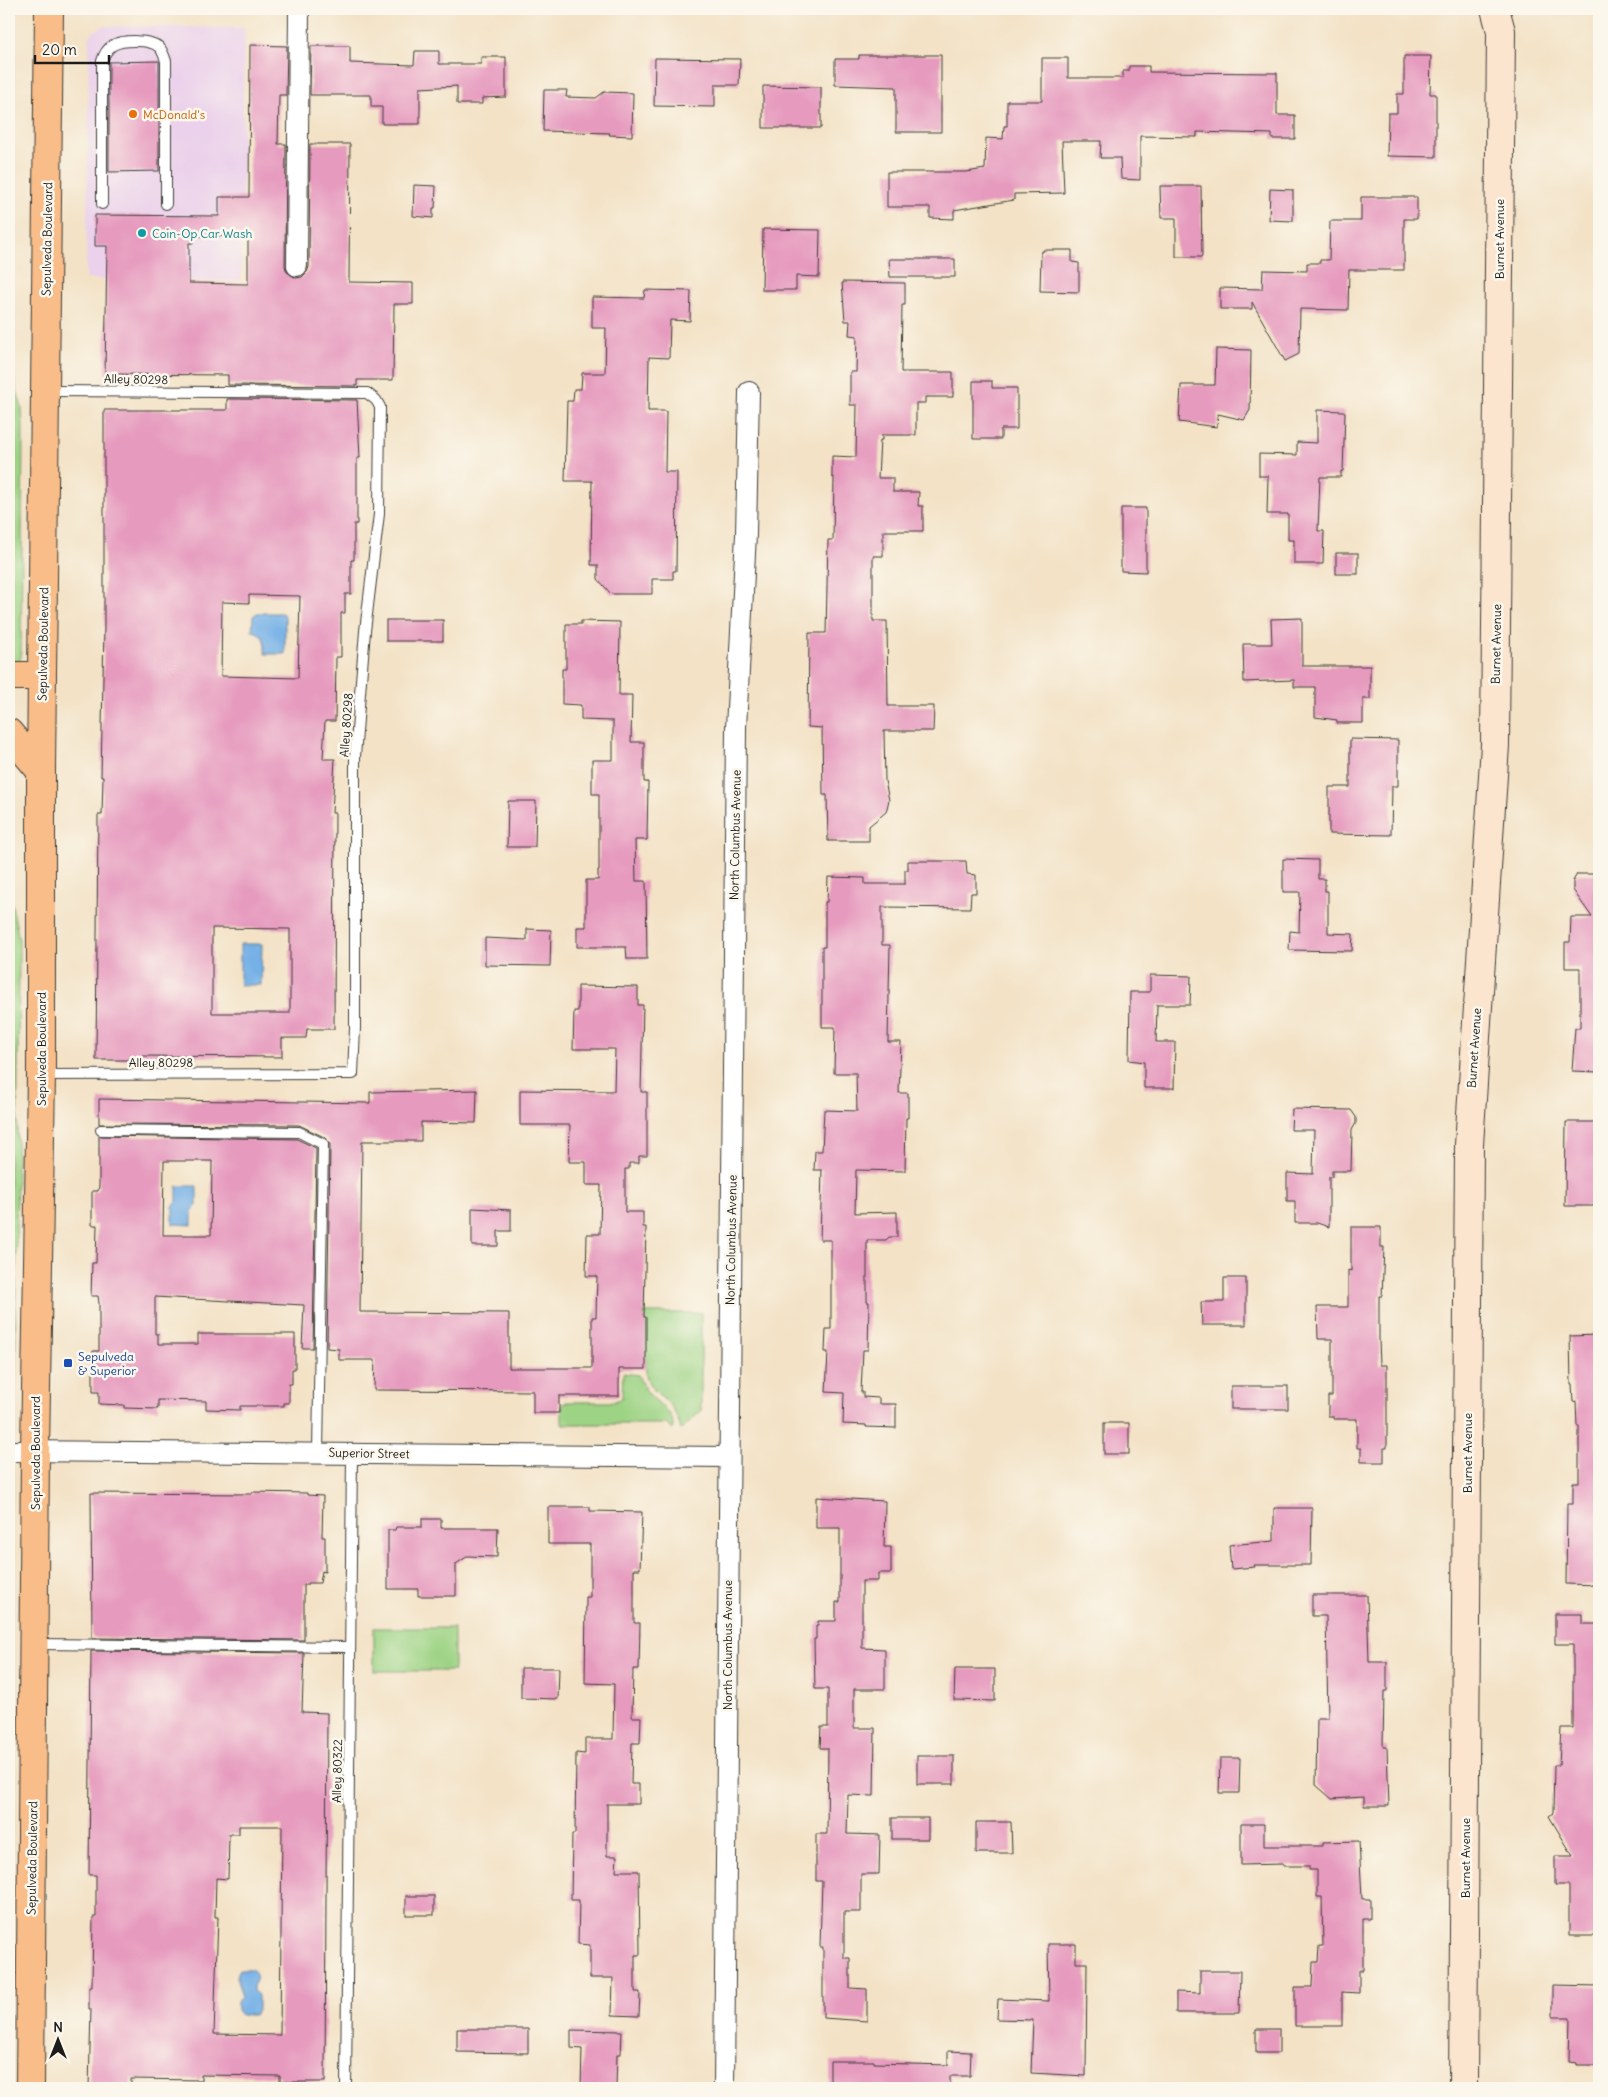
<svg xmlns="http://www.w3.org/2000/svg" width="1608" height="2097" viewBox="0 0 1608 2097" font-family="Delius,sans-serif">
<rect width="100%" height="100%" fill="#fbf7ec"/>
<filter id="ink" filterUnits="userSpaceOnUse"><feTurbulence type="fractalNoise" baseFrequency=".02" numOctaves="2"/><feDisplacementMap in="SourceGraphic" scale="10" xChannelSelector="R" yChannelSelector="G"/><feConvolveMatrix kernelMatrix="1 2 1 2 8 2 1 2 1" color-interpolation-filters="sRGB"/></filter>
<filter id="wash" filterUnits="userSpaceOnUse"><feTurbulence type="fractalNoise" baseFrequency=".0096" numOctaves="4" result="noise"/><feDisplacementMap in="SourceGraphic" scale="20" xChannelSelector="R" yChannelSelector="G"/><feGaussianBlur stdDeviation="1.12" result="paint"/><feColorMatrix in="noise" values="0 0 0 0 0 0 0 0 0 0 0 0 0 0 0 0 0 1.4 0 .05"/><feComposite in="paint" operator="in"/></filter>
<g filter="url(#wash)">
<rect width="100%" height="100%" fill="#f3e2c6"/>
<!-- built -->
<polygon fill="#ebd1eb" points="104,26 244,28 241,281 86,279 89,39 93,32"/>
<!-- green -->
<g fill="#9dd384" stroke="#5c7850">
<polygon points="9,30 13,60 11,350 14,378 22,409 23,426 21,657 19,663 9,668"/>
<polygon points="9,890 19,940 19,953 15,1382 15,1393 10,1408 9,1408"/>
<path d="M595 1313H701V1411L681 1430C678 1421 676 1412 670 1405 660 1392 650 1393 646 1374L645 1317H595Z"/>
<path d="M623 1373 638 1375C641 1382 645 1390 650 1395 661 1407 675 1412 673 1430L666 1424H562V1405L564 1402H613L622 1398Z"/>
<rect x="374" y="1628" width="80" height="43"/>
<polygon points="9,1737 10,1744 9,2088"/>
</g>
<!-- water -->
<g fill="#75b0e6" stroke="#486681">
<path d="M257 613H282L285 616V654H265C265 643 265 633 252 631L253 616Z"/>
<polygon points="240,944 262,944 261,985 240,985"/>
<polygon points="177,1186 197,1186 197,1206 192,1211 192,1225 173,1224 173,1206 177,1202"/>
<path d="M240 1969H252C258 1976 258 1978 253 1986V1991L258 1995V2010L254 2015H241L237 2010V2001L241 1997C241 1986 233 1980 240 1969Z"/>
</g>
<g id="blocks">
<!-- building -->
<g fill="#e69abe" fill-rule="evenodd">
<path d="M250 45 287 46 286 95H279L278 144H286L285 266 287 272 296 278 302 277 307 272 309 267 310 144H350L349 282 413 283V304H394L393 380H357V386L228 385V375L105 374 107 246H95V215L219 216V197H249ZM193 236H248V284L189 283V243H193Z"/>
<polygon points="311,46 350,46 350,63 414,65 415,51 439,51 439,64 481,64 481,57 506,57 506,97 482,98 482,104 457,104 457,86 420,88 420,124 382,124 382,107 371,107 371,95 310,95"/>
<polygon points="859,55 941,55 941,132 896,132 896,87 835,85 835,59 859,59"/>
<polygon points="1404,56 1431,56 1430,94 1436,94 1436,157 1387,156 1388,113 1397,113 1397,94 1404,94"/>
<polygon points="655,58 740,59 739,85 715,85 715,107 654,106"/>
<polygon points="1042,58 1068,58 1068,78 1123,78 1123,71 1129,71 1129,66 1149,66 1149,72 1277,73 1277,115 1295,115 1295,139 1272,139 1272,134 1197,132 1197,137 1140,136 1140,180 1121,179 1120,158 1100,158 1101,141 1062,141 1064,193 1014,194 1014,200 954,210 954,219 930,218 930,207 887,207 887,172 966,172 985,169 986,138 1003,139 1004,126 1007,126 1007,101 1042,101"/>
<polygon points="159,61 159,171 109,172 109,62"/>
<polygon points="763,86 821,87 821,128 763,128"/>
<polygon points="544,90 567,90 566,97 596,98 604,92 633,93 632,136 609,135 610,133 543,131"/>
<polygon points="414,185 436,186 435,208 433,208 433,218 413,216"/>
<polygon points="1160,186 1201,186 1202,257 1176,257 1176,218 1161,218"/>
<polygon points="1270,189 1293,190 1293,221 1269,220"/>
<polygon points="1361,197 1417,197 1417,219 1404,219 1404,270 1349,270 1348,310 1300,309 1299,354 1285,361 1252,302 1252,309 1220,309 1220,288 1262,289 1263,270 1307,271 1307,263 1320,263 1320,260 1329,260 1330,221 1361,221"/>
<polygon points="763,229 820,230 819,277 796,276 796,290 762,290"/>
<polygon points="1043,250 1072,250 1072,262 1079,263 1079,292 1040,291 1041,252 1043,252"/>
<polygon points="889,259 955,259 955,277 890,277"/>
<polygon points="842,282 905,283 905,305 902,305 901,372 953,372 953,397 925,397 925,403 916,403 916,435 882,435 882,440 880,440 878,478 893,478 893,492 919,492 918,506 923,506 923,531 883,531 883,556 873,556 873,621 887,621 888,706 934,706 933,731 884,731 885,781 889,800 886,812 869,826 869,841 828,841 827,795 823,795 822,728 808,727 809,633 826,633 828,540 833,540 834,477 832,477 832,456 856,457 857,405 850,405 850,372 856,372 857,336 849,335 850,321 845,321"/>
<polygon points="645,290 691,291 690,321 670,320 669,358 649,357 648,411 666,411 665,472 677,472 676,571 673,571 673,579 652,579 652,594 611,594 598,579 598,565 591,565 592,481 565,481 567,401 573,401 574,389 581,389 582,373 605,373 606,328 592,328 592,297 644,298"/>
<polygon points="1216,349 1251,350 1250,410 1244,420 1218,414 1217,427 1179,422 1181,385 1215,385"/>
<polygon points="973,381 992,381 992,388 1017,388 1017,429 1001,429 1001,439 973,439"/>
<path d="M227 399 357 400 360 458H357V524H354V560H351V594H345V613H341V657H336L335 721H325L323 759H335L332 813H335L334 1029H307L306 1038H282V1057L140 1056V1060H96L98 815H102L103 777H101L104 628V410H227ZM249 595 300 596 298 678 221 676 222 602 249 603ZM212 928 290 929V1013H212Z"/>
<polygon points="1317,410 1343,411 1345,412 1343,471 1341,471 1341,477 1320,477 1318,531 1324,531 1323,564 1294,564 1294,540 1288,540 1288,514 1267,514 1268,476 1259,476 1259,454 1297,455 1297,442 1317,443"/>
<polygon points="1121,508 1146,508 1146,572 1121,571"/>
<rect x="1336" y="553" width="22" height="21"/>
<polygon points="1302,618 1302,666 1370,666 1370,699 1363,699 1363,723 1337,723 1337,720 1315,717 1315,687 1294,687 1294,680 1244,682 1243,644 1272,644 1271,619"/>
<rect x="386" y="620" width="57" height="21"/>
<polygon points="581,621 620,622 619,695 632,695 631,742 644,742 644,782 648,782 647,840 635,840 636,881 646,881 647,959 627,959 626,947 577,947 577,927 586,927 586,880 598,880 598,870 599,870 599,794 592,794 592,760 613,760 613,721 581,720 581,705 562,704 562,669 566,669 566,624 581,624"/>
<polygon points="1350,739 1398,740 1398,786 1392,786 1391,835 1329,834 1329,787 1350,787"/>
<polygon points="508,801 536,801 535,847 507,847"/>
<polygon points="1283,859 1318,860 1318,879 1325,879 1325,891 1328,891 1328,933 1353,934 1352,951 1289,950 1290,931 1299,932 1300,892 1283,892"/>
<polygon points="908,861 966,861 967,874 976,875 976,893 971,893 970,908 882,907 882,945 890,945 888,1042 901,1042 899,1093 908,1093 908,1118 906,1118 905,1171 856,1170 855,1213 897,1212 897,1237 889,1237 886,1240 867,1240 867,1302 869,1302 868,1350 863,1350 861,1392 863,1392 863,1397 879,1398 879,1404 896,1404 896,1428 866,1427 866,1425 843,1424 844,1393 826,1392 828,1352 825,1352 826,1329 831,1329 831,1240 820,1240 822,1170 814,1170 815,1151 822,1151 824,1110 857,1111 856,1073 834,1073 835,1027 822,1027 822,947 825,947 825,902 827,902 828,877 865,878 865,884 905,884 905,870 908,870"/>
<polygon points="1577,874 1599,874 1599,1072 1572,1071 1575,1028 1580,1028 1580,968 1565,968 1565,942 1570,942 1571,917 1592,917 1573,890 1573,881"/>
<polygon points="527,929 551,930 550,966 485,965 485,938 527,940"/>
<polygon points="1150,975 1191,976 1190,1005 1157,1005 1156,1042 1175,1042 1174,1088 1144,1088 1144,1062 1129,1060 1130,992 1150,992"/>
<polygon points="578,986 638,987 638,1005 643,1005 641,1092 647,1092 647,1156 639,1156 639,1163 629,1163 629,1169 625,1169 625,1212 643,1212 643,1227 646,1227 644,1317 646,1317 646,1369 619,1369 619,1396 559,1396 559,1413 533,1413 533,1391 374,1390 375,1360 339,1360 339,1349 327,1348 330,1144 326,1138 299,1125 99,1124 99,1099 370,1103 370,1092 477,1090 476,1123 421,1122 421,1141 362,1141 360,1312 509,1313 509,1368 592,1368 592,1317 596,1317 597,1276 586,1276 587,1234 600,1234 601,1185 586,1185 586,1162 569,1162 570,1125 520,1125 520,1090 614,1091 615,1049 573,1049 574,1011 578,1011"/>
<polygon points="1292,1109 1351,1110 1356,1117 1356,1123 1352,1130 1351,1171 1332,1171 1332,1177 1329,1177 1329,1227 1317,1223 1295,1223 1295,1201 1287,1201 1287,1173 1313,1174 1314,1130 1291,1130"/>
<polygon points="1566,1122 1599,1122 1599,1206 1565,1206"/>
<path d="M99 1136 297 1139 316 1148 313 1348H302L304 1305 155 1297V1334H158V1344H198V1334H295V1369H292V1384H289V1403H284V1406H240V1410L206 1409V1401L158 1400V1409L124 1408V1405L99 1404V1392H93V1351H99V1303L98 1296H91L92 1263H96L97 1225H92V1191H98L99 1186ZM164 1161H212L211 1235H163Z"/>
<polygon points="472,1208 511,1210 511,1231 498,1231 498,1246 472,1246"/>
<polygon points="1351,1227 1381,1227 1381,1247 1384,1247 1382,1296 1379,1296 1379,1339 1380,1365 1387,1365 1387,1448 1384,1448 1384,1462 1361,1462 1361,1448 1357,1448 1357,1419 1333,1419 1333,1416 1328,1416 1328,1396 1332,1396 1332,1339 1318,1339 1317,1307 1348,1307 1348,1270 1351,1271"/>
<polygon points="1224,1278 1246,1278 1246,1325 1202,1325 1201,1302 1224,1302"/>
<polygon points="1599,1335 1599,1425 1596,1425 1598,1482 1599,1482 1599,1585 1566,1584 1567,1504 1573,1504 1573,1482 1579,1482 1579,1426 1577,1426 1576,1401 1573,1402 1572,1384 1571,1384 1570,1336"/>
<rect x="1231" y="1386" width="57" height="23"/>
<rect x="1104" y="1423" width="25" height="31"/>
<polygon points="252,1492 307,1493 307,1495 323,1496 322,1537 325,1537 325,1572 322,1571 320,1583 307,1583 307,1585 304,1585 304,1640 92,1638 91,1493 252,1494"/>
<polygon points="816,1497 885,1501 884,1547 891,1547 891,1573 878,1573 878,1581 862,1581 862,1648 885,1649 885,1689 854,1689 854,1728 875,1728 874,1796 848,1795 847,1834 880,1835 879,1874 861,1874 861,1912 844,1912 844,1958 850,1958 850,1988 867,1989 867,2021 823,2018 823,1947 820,1947 822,1881 816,1881 816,1834 827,1834 828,1748 820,1748 821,1727 828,1727 828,1689 815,1689 814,1639 816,1639 816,1625 818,1625 818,1621 836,1621 836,1602 840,1602 840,1528 816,1528"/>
<polygon points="548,1507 590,1507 590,1511 642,1512 640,1569 634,1569 634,1623 640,1623 639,1669 633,1669 632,1717 641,1717 640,1743 632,1743 631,1784 639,1784 639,1804 607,1804 607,1856 617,1856 616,1871 639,1871 640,1955 635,1955 635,1992 640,1992 639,2016 612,2015 613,1978 590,1978 590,1945 578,1944 579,1900 571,1900 572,1834 575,1834 576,1753 585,1754 585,1739 613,1739 614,1684 585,1683 586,1597 590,1597 590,1544 548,1544"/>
<polygon points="1274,1508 1312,1508 1311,1565 1254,1565 1255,1567 1231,1569 1229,1545 1274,1541"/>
<polygon points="422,1519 441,1519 441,1528 498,1528 497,1557 468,1556 456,1564 456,1596 418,1596 418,1589 388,1589 388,1530 395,1530 396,1527 422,1527"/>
<polygon points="1312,1595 1367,1595 1369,1662 1387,1662 1387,1691 1384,1691 1383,1747 1387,1747 1389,1806 1364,1806 1364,1797 1332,1799 1316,1785 1317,1718 1328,1718 1326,1616 1312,1616"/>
<polygon points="1555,1614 1582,1614 1582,1624 1599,1624 1599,1922 1598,1922 1598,1936 1569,1936 1569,1885 1555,1885 1555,1856 1573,1856 1549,1816 1553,1813 1554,1765 1559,1765 1561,1728 1573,1728 1573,1644 1555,1644"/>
<path d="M91 1651 304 1653 302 1712 327 1713 325 2082H280V2076L201 2075V2080L131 2079V2088H89L91 2009H89V1987H92L93 1917H96V1875H89ZM239 1826H282L280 2035 214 2034 218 1917H215L216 1878 228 1879 229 1834H239Z"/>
<polygon points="521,1668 559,1668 558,1699 521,1698"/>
<polygon points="955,1669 995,1669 995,1701 954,1700"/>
<rect x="917" y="1756" width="37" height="28"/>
<polygon points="1220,1758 1240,1758 1239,1793 1219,1793"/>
<rect x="892" y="1818" width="36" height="21"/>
<polygon points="976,1822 1011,1822 1012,1853 976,1853"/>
<polygon points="1241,1824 1264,1824 1264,1846 1323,1846 1323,1842 1359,1841 1362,1899 1370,1899 1370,1919 1363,1919 1363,1970 1359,1970 1359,1993 1342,1992 1342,2026 1295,2026 1295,1987 1312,1987 1313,1962 1318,1962 1319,1946 1323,1946 1322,1897 1317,1897 1317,1870 1309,1870 1309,1866 1283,1866 1283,1864 1241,1865"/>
<rect x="406" y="1896" width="28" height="19"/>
<polygon points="1048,1944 1076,1944 1076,1963 1087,1963 1086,2076 1031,2073 1033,2020 997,2019 998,1999 1049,2001"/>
<polygon points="1200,1971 1240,1971 1239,2013 1176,2013 1176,1992 1200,1993"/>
<polygon points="1553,1985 1599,1986 1599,2065 1577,2065 1577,2063 1569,2062 1570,2017 1553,2017"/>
<polygon points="457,2029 528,2029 528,2053 457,2052"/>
<rect x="1256" y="2029" width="23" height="24"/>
<polygon points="571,2030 622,2031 621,2054 617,2054 616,2088 581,2088 582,2049 571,2048"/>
<polygon points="948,2051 971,2052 970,2076 950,2076 950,2088 830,2088 830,2061 874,2061 874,2063 948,2065"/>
</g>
</g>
</g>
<g filter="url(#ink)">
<use href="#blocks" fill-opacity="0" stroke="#3c3a36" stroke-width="1"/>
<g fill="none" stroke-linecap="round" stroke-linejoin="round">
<defs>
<g id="lane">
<path d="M102 204V61C104 54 107 49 113 45 123 40 150 39 159 47 163 51 164 56 166 61V204"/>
<polyline points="43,1075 353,1074 355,1028 355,756 365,631 379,514 380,407 376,400 367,393 47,391"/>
<polyline points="101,1130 299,1132 323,1144 318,1453"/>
<polyline points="35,1644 350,1647"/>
<polyline points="346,2088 352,1454"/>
</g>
<g id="street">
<polyline points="297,266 299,9"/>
<polyline points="9,1451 729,1457"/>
<polyline points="724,2088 736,728 746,534 749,392"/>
</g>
<polyline id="secondary" points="1463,2088 1469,1145 1495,745 1501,31 1495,9"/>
<g id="primary">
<polyline points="9,676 42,676"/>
<polyline points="9,733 41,771"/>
<polyline points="30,2088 35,1452 41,1075 41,771 49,9"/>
</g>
</defs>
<!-- lane casing -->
<use href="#lane" stroke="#3c3a36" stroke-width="12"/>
<!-- street casing -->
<use href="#street" stroke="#3c3a36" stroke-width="22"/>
<!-- secondary casing -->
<use href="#secondary" stroke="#3c3a36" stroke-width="30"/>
<!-- primary casing -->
<use href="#primary" stroke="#3c3a36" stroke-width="30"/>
<!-- lane -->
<use href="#lane" stroke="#fff" stroke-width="10"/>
<!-- street -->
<use href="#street" stroke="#fff" stroke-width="20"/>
<!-- secondary -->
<use href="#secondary" stroke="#fce5cf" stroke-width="28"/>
<!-- primary -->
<use href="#primary" stroke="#f8bd88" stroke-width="28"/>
</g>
</g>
<!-- markers -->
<circle fill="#e8710a" stroke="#fbf7ec" stroke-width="2" cx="133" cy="114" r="5"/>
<circle fill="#0f9aa8" stroke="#fbf7ec" stroke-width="2" cx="142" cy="233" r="5"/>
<rect fill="#1a4fb4" stroke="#fbf7ec" stroke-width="2" x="63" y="1358" width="10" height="10" rx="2.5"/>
<g text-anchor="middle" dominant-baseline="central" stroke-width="5" stroke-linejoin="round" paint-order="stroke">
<!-- food labels -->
<g font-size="12" fill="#c56008" stroke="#fbf7ec" text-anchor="start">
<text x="143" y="114">McDonald's</text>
</g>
<!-- culture labels -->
<g font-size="12" fill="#0d838f" stroke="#fbf7ec" text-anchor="start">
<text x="152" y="233">Coin-Op Car Wash</text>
</g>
<!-- street labels -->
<g font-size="12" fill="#1c1c1c" stroke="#fbf7ec">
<text transform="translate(47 239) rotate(-89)">Sepulveda Boulevard</text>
<text transform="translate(1499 239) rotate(-90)">Burnet Avenue</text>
<text transform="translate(136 379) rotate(1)">Alley 80298</text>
<text transform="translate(43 644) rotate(-89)">Sepulveda Boulevard</text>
<text transform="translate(1496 644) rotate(-89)">Burnet Avenue</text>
<text transform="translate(346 725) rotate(-86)">Alley 80298</text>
<text transform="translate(735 835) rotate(-89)">North Columbus Avenue</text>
<text transform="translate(1474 1048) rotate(-86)">Burnet Avenue</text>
<text transform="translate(41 1049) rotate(-90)">Sepulveda Boulevard</text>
<text x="161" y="1062">Alley 80298</text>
<text transform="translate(731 1240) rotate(-89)">North Columbus Avenue</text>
<text transform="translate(35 1453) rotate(-90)">Sepulveda Boulevard</text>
<text transform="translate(369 1453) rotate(1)">Superior Street</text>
<text transform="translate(1467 1453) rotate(-90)">Burnet Avenue</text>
<text transform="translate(727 1645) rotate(-90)">North Columbus Avenue</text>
<text transform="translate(337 1771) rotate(-89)">Alley 80322</text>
<text transform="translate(32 1858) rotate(-89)">Sepulveda Boulevard</text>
<text transform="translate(1465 1858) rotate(-90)">Burnet Avenue</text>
</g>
<!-- transit labels -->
<g font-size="12" fill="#164399" stroke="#fbf7ec" text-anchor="start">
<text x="78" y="1356">Sepulveda<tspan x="78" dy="14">&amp; Superior</tspan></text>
</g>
</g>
<!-- margin -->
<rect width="1608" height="2097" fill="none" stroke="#fbf7ec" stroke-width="30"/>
<!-- north arrow -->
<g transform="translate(58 2040)" stroke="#fbf7ec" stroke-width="4" paint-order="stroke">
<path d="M0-4L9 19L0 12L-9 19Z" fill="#1c1c1c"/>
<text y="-8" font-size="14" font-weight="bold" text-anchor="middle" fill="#1c1c1c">N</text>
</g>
<!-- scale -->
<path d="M35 55v8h74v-8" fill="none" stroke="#1c1c1c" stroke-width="2.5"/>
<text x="42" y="55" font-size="15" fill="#1c1c1c" stroke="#fbf7ec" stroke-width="4" paint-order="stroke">20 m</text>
</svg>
